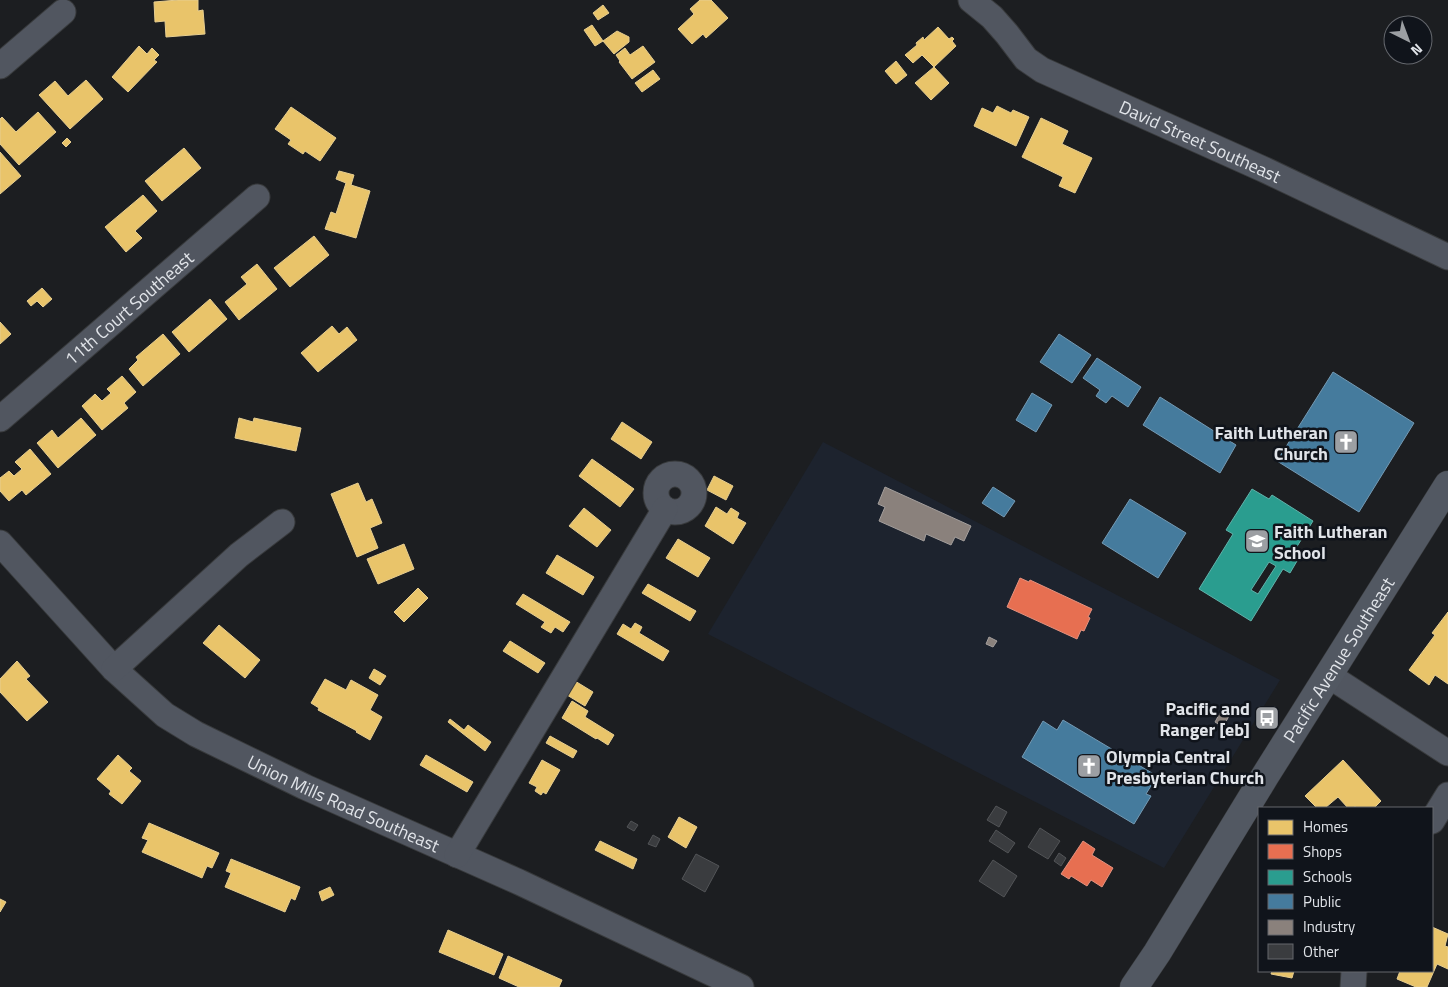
<svg xmlns="http://www.w3.org/2000/svg" width="1448" height="987" viewBox="0 0 1448 987" font-family="'Titillium Web',sans-serif">
<rect width="100%" height="100%" fill="#1c1e21"/>
<!-- built -->
<polygon fill="#1d232e" points="823,442 1280,680 1164,868 708,634"/>
<!-- homes -->
<g fill="#e9c46a" stroke="#e7ce90">
<polygon points="178,0 198,0 198,11 203,10 205,34 166,37 165,21 155,22 154,2"/>
<polygon points="700,0 711,0 728,18 706,38 703,34 692,44 678,29 694,14 690,9"/>
<polygon points="603,5 609,13 598,20 593,13"/>
<polygon points="592,25 603,41 595,46 584,30"/>
<polygon points="938,27 949,39 952,37 954,39 952,41 956,46 934,67 922,55 913,63 905,55 917,45 916,43 923,37 924,40"/>
<polygon points="617,31 629,37 629,42 614,54 603,41"/>
<polygon points="139,46 147,54 152,48 159,55 154,60 157,62 128,92 112,77"/>
<polygon points="643,46 655,62 632,79 619,62 620,61 616,55 625,48 630,55"/>
<polygon points="896,61 907,75 896,84 885,71"/>
<polygon points="934,67 949,83 931,100 915,83"/>
<polygon points="653,70 660,79 642,92 635,83"/>
<polygon points="86,80 103,99 70,129 39,95 55,81 68,96"/>
<polygon points="997,106 1011,113 1013,110 1029,117 1016,146 974,126 982,108 993,113"/>
<polygon points="291,107 336,138 320,161 305,151 303,154 288,144 291,140 275,129"/>
<polygon points="38,112 56,132 19,165 0,144 0,119 2,117 16,132"/>
<polygon points="1041,118 1068,131 1062,144 1092,158 1075,193 1059,186 1063,177 1022,157"/>
<polygon points="67,138 71,142 66,147 62,143"/>
<polygon points="184,148 201,168 162,201 145,181"/>
<polygon points="0,152 21,176 0,194"/>
<polygon points="339,171 354,175 351,185 370,191 356,238 325,229 331,212 336,214 346,183 336,179"/>
<polygon points="143,195 157,211 135,231 142,238 126,252 105,227"/>
<polygon points="314,236 329,255 290,287 274,268"/>
<polygon points="257,264 277,289 239,320 225,302 247,284 241,277"/>
<polygon points="42,288 52,299 43,307 37,301 31,306 27,301"/>
<polygon points="210,299 227,319 189,352 172,332"/>
<polygon points="0,322 11,334 0,344"/>
<polygon points="332,326 339,334 347,327 357,340 318,372 301,353"/>
<polygon points="163,334 180,354 143,386 129,369 138,360 136,357"/>
<polygon points="122,376 136,392 124,403 128,408 102,430 82,406 95,394 102,401 111,393 107,389"/>
<polygon points="81,418 96,435 58,468 37,443 52,430 58,438"/>
<polygon points="239,418 253,422 254,418 301,428 296,451 235,438"/>
<polygon points="622,422 652,442 641,459 611,439"/>
<polygon points="30,449 51,474 26,495 22,490 9,501 0,491 0,478 9,471 14,476 22,469 15,462"/>
<polygon points="592,459 634,489 620,507 579,476"/>
<polygon points="714,476 733,486 726,500 707,490"/>
<polygon points="358,483 366,502 372,499 382,523 370,528 378,548 357,557 331,494"/>
<polygon points="716,507 727,514 731,508 739,513 737,518 746,523 733,544 705,526"/>
<polygon points="584,508 611,530 597,547 569,526"/>
<polygon points="678,539 710,558 698,577 666,558"/>
<polygon points="404,544 414,569 378,584 367,559"/>
<polygon points="557,555 594,577 583,595 546,573"/>
<polygon points="648,584 696,611 690,621 642,593"/>
<polygon points="418,588 428,598 404,622 394,612"/>
<polygon points="523,594 570,622 563,632 555,627 551,633 541,627 545,622 516,604"/>
<polygon points="1448,612 1448,684 1435,675 1429,685 1409,670 1435,635 1432,633"/>
<polygon points="635,623 642,627 639,633 669,651 663,661 617,634 623,624 631,629"/>
<polygon points="219,625 260,660 245,678 203,643"/>
<polygon points="510,641 545,663 538,673 503,651"/>
<polygon points="17,661 30,676 26,679 48,702 27,721 0,692 0,679"/>
<polygon points="374,669 386,676 380,685 369,678"/>
<polygon points="325,679 346,690 351,680 378,695 370,710 382,717 370,740 356,732 357,731 318,710 319,708 311,703"/>
<polygon points="575,681 593,692 585,706 567,695"/>
<polygon points="572,701 588,711 585,717 614,735 608,745 597,738 596,739 562,718"/>
<polygon points="450,719 464,730 468,725 491,742 485,751 448,722"/>
<polygon points="550,736 577,751 573,758 546,743"/>
<polygon points="118,755 132,768 129,771 141,781 122,804 109,794 111,791 97,779"/>
<polygon points="426,755 473,782 467,792 420,765"/>
<polygon points="542,760 560,770 546,794 543,792 541,795 535,791 537,787 529,783"/>
<polygon points="1343,760 1381,801 1374,808 1357,808 1355,806 1353,808 1348,808 1338,797 1325,808 1317,808 1305,796"/>
<polygon points="679,817 697,827 686,848 668,837"/>
<polygon points="149,823 219,853 212,868 207,866 202,878 142,852 148,840 142,838"/>
<polygon points="600,841 637,859 633,869 595,850"/>
<polygon points="231,859 300,887 295,900 291,898 285,912 225,887 231,873 226,871"/>
<polygon points="330,887 334,895 322,901 319,892"/>
<polygon points="0,899 6,902 0,912"/>
<polygon points="1432,927 1448,934 1445,946 1448,947 1448,969 1437,964 1427,987 1416,987 1397,979 1400,971 1432,971"/>
<polygon points="448,930 503,954 494,975 439,952"/>
<polygon points="508,956 562,980 559,987 519,987 499,978"/>
<polygon points="1272,971 1294,971 1292,978 1271,974"/>
</g>
<!-- shops -->
<g fill="#e76f51" stroke="#e5927f">
<polygon points="1020,578 1029,582 1030,580 1092,609 1088,617 1090,618 1084,631 1081,630 1077,639 1007,607"/>
<polygon points="1083,841 1095,849 1092,855 1113,868 1102,887 1091,880 1087,886 1071,876 1069,879 1061,874"/>
</g>
<!-- schools -->
<path fill="#2a9d8f" stroke="#61b2aa" fill-rule="evenodd" d="M1252 489 1269 499 1272 495 1313 521 1291 556 1297 561 1290 573 1283 569 1251 621 1199 589 1233 534 1226 530ZM1269 562 1276 566 1258 594 1251 590Z"/>
<!-- public -->
<g fill="#457b9d" stroke="#749ab4">
<polygon points="1059,334 1091,355 1072,383 1040,362"/>
<polygon points="1097,358 1141,387 1128,407 1112,396 1106,403 1096,396 1100,390 1083,378"/>
<polygon points="1333,372 1414,423 1359,512 1277,461"/>
<polygon points="1032,393 1052,405 1036,432 1016,420"/>
<polygon points="1160,397 1236,445 1220,473 1143,425"/>
<polygon points="993,487 1015,501 1004,517 982,503"/>
<polygon points="1130,499 1186,533 1158,578 1102,543"/>
<polygon points="1063,720 1157,776 1146,794 1151,796 1134,824 1022,757 1043,721 1057,730"/>
</g>
<!-- industry -->
<g fill="#8a817c" stroke="#a49f9d">
<polygon points="885,487 971,526 964,541 955,537 951,545 926,534 924,541 879,521 885,507 878,504"/>
<polygon points="989,637 997,641 993,647 986,644"/>
<polygon points="1221,711 1229,716 1223,727 1215,722"/>
</g>
<!-- building -->
<g fill="#3a3c3f" stroke="#525457">
<polygon points="996,806 1007,812 999,827 987,820"/>
<polygon points="631,821 638,825 634,831 627,827"/>
<polygon points="1040,828 1060,841 1048,859 1028,847"/>
<polygon points="996,830 1015,843 1008,853 989,841"/>
<polygon points="653,835 660,839 656,847 648,844"/>
<polygon points="1059,853 1066,858 1061,866 1054,861"/>
<polygon points="696,854 719,866 705,892 682,879"/>
<polygon points="993,860 1017,876 1004,897 979,881"/>
</g>
<g fill="none" stroke-linecap="round" stroke-linejoin="round">
<defs>
<g id="minor">
<path id="s1" d="M971 0 992 17 1007 34 1026 59 1042 70 1265 170 1448 257"/>
<polyline points="0,66 63,12"/>
<path id="s2" d="M0 419 257 197"/>
<circle cx="675" cy="493" r="19"/>
<path id="s3" d="M0 543 114 669 165 715 196 734 305 787 519 882 741 987"/>
<polyline points="114,669 239,555 282,522"/>
<polyline points="1328,675 1448,753"/>
<polyline points="1432,821 1448,795"/>
<polyline points="457,855 665,509"/>
<polyline points="1353,987 1354,971"/>
</g>
<g id="major">
<path id="s4" d="M1134 987 1157 953 1265 776 1448 485"/>
</g>
</defs>
<!-- minor casing -->
<use href="#minor" stroke="#383a3c" stroke-width="27"/>
<!-- major casing -->
<use href="#major" stroke="#383a3c" stroke-width="29"/>
<!-- minor -->
<use href="#minor" stroke="#515660" stroke-width="25"/>
<!-- major -->
<use href="#major" stroke="#525862" stroke-width="28"/>
</g>
<!-- icons -->
<defs>
<symbol id="church-square" viewBox="-11 -11 22 22"><rect x="-9" y="-9" width="18" height="18" rx="4" fill="#9c9fa3" stroke="#10141b"/><path d="M-1.2-6h2.4v3.5h3.3v2.4h-3.3V6h-2.4V-.1h-3.3v-2.4h3.3Z" fill="#fff"/></symbol>
<symbol id="school-square" viewBox="-11 -11 22 22"><rect x="-9" y="-9" width="18" height="18" rx="4" fill="#9c9fa3" stroke="#10141b"/><path d="M0-5L7-2L0 1L-7-2ZM-4 1L0 2.5L4 1V4Q0 6-4 4Z" fill="#fff"/></symbol>
<symbol id="bus-square" viewBox="-11 -11 22 22"><rect x="-9" y="-9" width="18" height="18" rx="4" fill="#9c9fa3" stroke="#10141b"/><path d="M-5-6H5V4H4V6H2V4H-2V6H-4V4H-5ZM-3.5-4V0h7V-4ZM-3.5 1.2v1.5H-2V1.2ZM2 1.2v1.5H3.5V1.2Z" fill="#fff"/></symbol>
</defs>
<g fill-rule="evenodd">
<use href="#church-square" x="1332" y="428" width="28" height="28"/>
<use href="#school-square" x="1243" y="527" width="28" height="28"/>
<use href="#bus-square" x="1253" y="704" width="28" height="28"/>
<use href="#church-square" x="1075" y="752" width="28" height="28"/>
</g>
<g text-anchor="middle" dominant-baseline="central" stroke-width="5" stroke-linejoin="round" paint-order="stroke">
<!-- street labels -->
<g font-size="18" fill="#e1e4e9" stroke="#10141b">
<text stroke="none"><textPath href="#s1" startOffset="274">David Street Southeast</textPath></text>
<text stroke="none"><textPath href="#s2" startOffset="170">11th Court Southeast</textPath></text>
<text stroke="none"><textPath href="#s4" startOffset="386">Pacific Avenue Southeast</textPath></text>
<text stroke="none"><textPath href="#s3" startOffset="438">Union Mills Road Southeast</textPath></text>
</g>
<!-- poi labels -->
<g font-size="18" font-weight="bold" fill="#e1e4e9" stroke="#10141b" text-anchor="end">
<text x="1328" y="432">Faith Lutheran<tspan x="1328" dy="21">Church</tspan></text>
<text x="1274" y="531" text-anchor="start">Faith Lutheran<tspan x="1274" dy="21">School</tspan></text>
<text x="1250" y="708">Pacific and<tspan x="1250" dy="21">Ranger [eb]</tspan></text>
<text x="1106" y="756" text-anchor="start">Olympia Central<tspan x="1106" dy="21">Presbyterian Church</tspan></text>
</g>
</g>
<!-- legend -->
<rect x="1258" y="807" width="175" height="165" fill="#10141b" stroke="#64676d"/>
<rect x="1268" y="820" width="25" height="15" fill="#e9c46a" stroke="#64676d"/>
<text x="1303" y="832" font-size="15" fill="#e1e4e9">Homes</text>
<rect x="1268" y="844" width="25" height="15" fill="#e76f51" stroke="#64676d"/>
<text x="1303" y="857" font-size="15" fill="#e1e4e9">Shops</text>
<rect x="1268" y="870" width="25" height="15" fill="#2a9d8f" stroke="#64676d"/>
<text x="1303" y="882" font-size="15" fill="#e1e4e9">Schools</text>
<rect x="1268" y="894" width="25" height="15" fill="#457b9d" stroke="#64676d"/>
<text x="1303" y="907" font-size="15" fill="#e1e4e9">Public</text>
<rect x="1268" y="920" width="25" height="15" fill="#8a817c" stroke="#64676d"/>
<text x="1303" y="932" font-size="15" fill="#e1e4e9">Industry</text>
<rect x="1268" y="944" width="25" height="15" fill="#3a3c3f" stroke="#64676d"/>
<text x="1303" y="957" font-size="15" fill="#e1e4e9">Other</text>
<!-- north arrow -->
<g transform="translate(1408 40) rotate(138)"><circle r="24" fill="#10141b" stroke="#64676d"/>
<path d="M0-4L9 19L0 12L-9 19Z" fill="#9c9fa3"/>
<text y="-8" font-size="14" font-weight="bold" text-anchor="middle" fill="#e1e4e9">N</text>
</g>
</svg>
